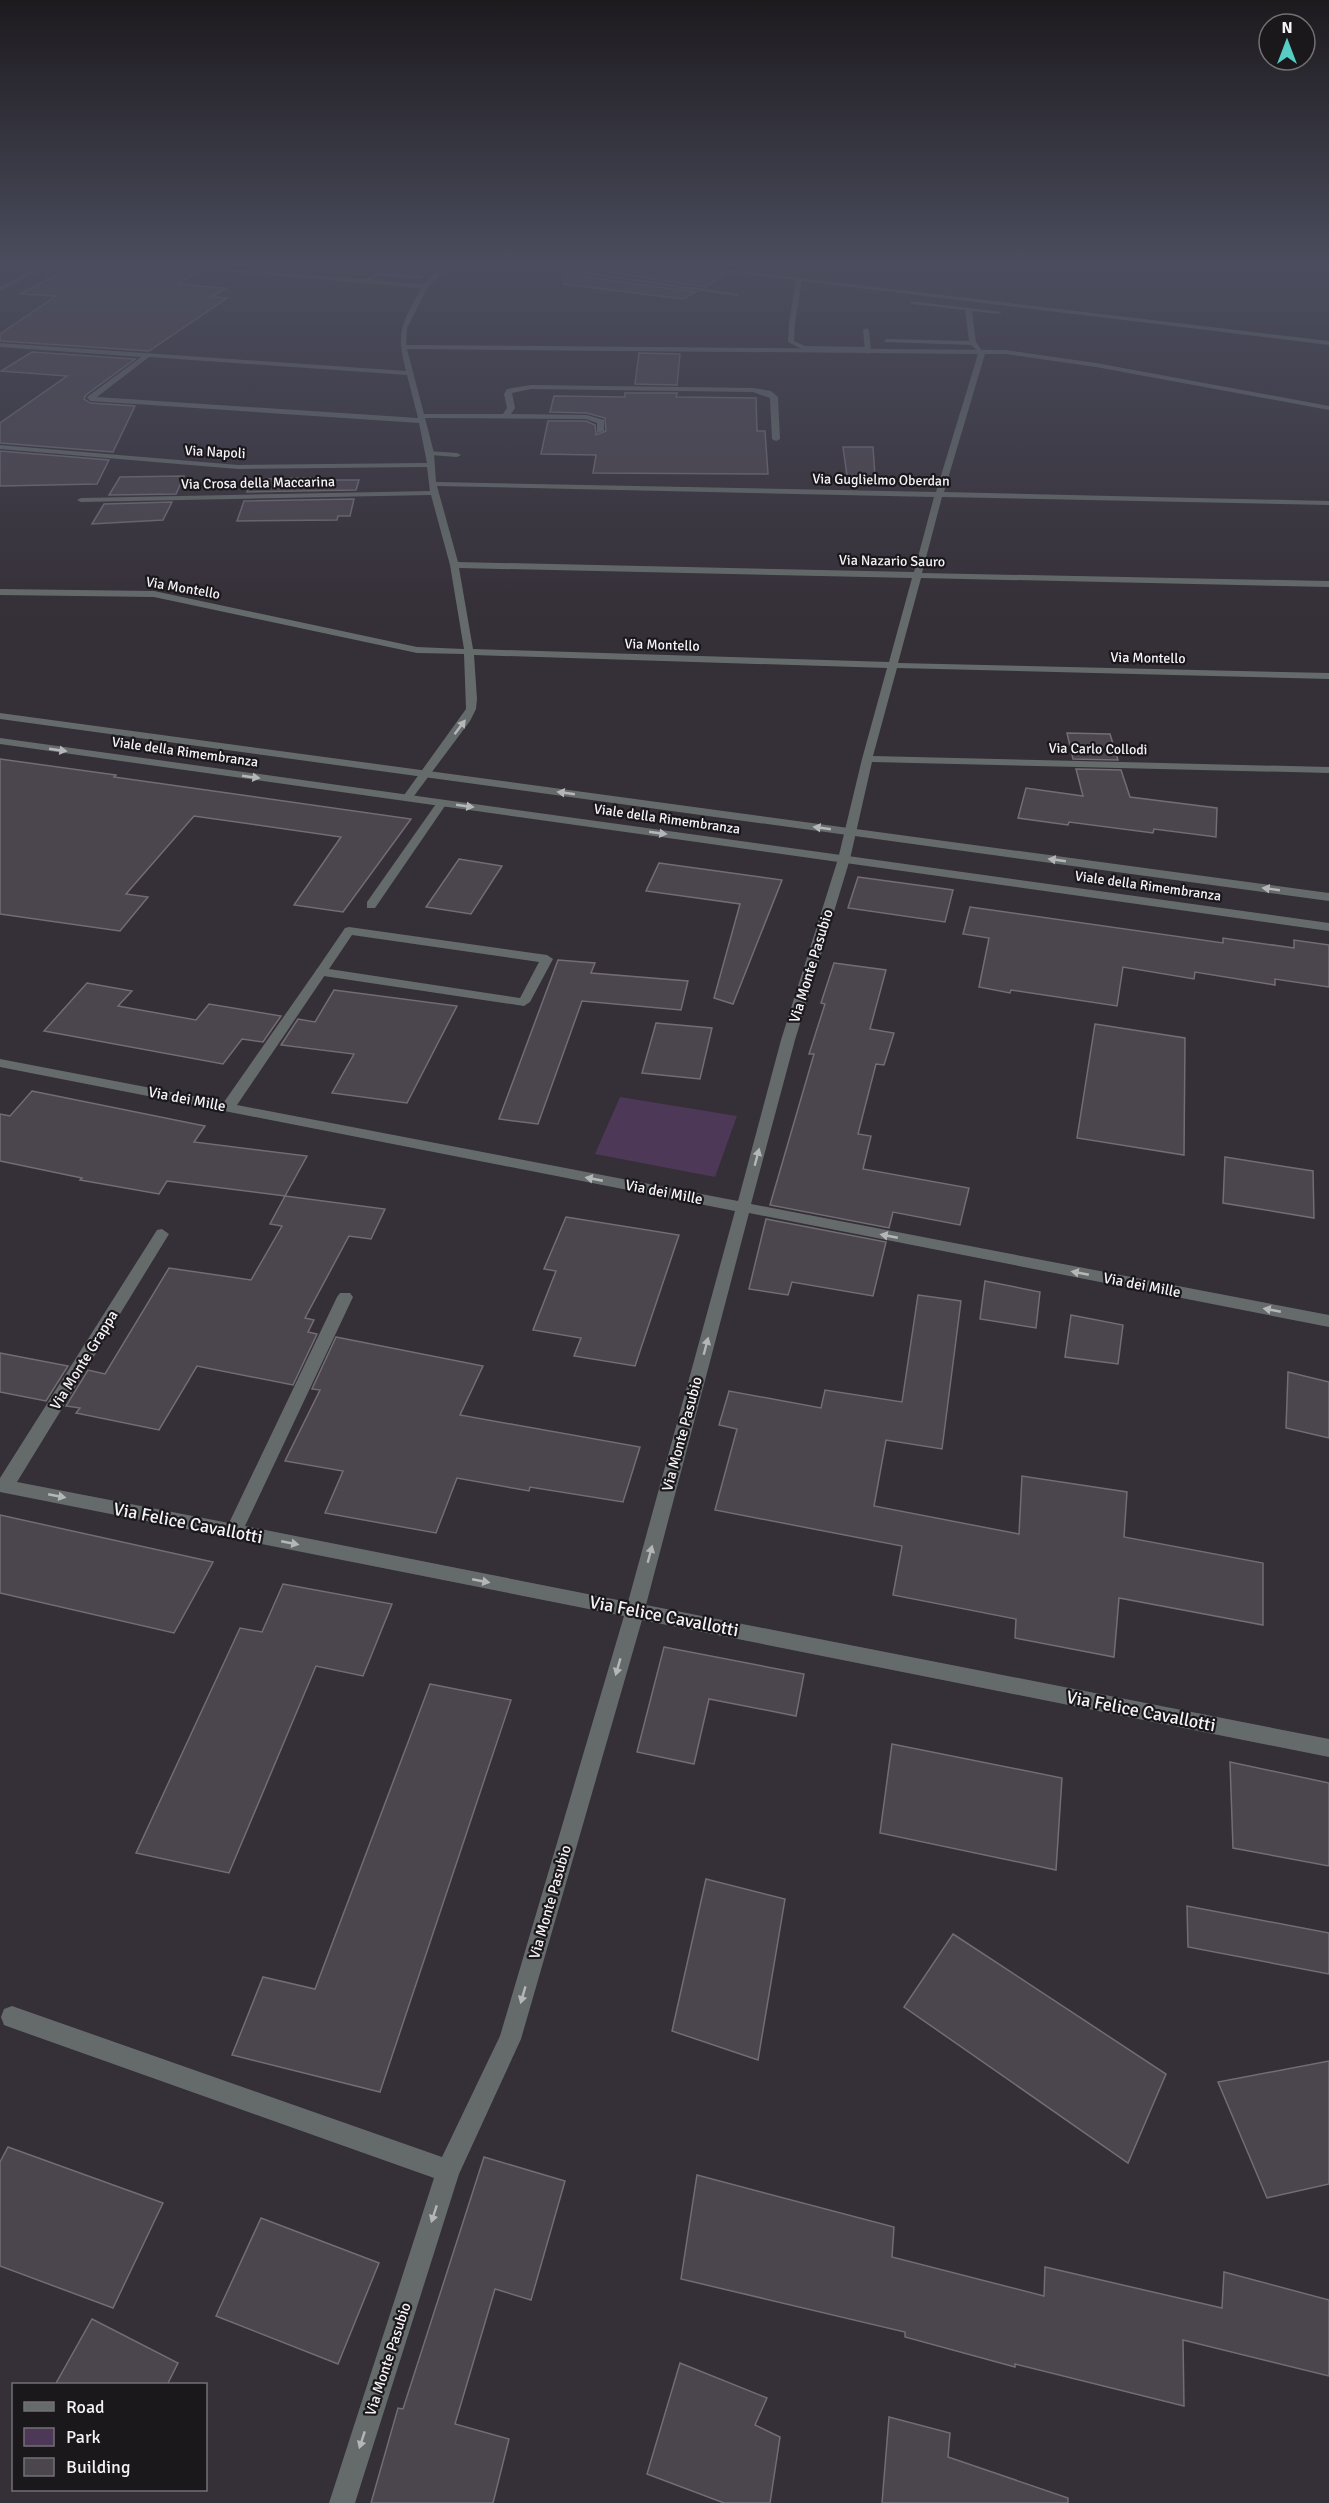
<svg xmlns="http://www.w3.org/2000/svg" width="1329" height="2503" viewBox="0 0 1329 2503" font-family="Signika,sans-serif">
<rect width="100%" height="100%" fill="#352f37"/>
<!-- green -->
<polygon fill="#4e3857" points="620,1097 737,1116 715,1177 595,1154"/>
<!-- building -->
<g fill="#4b454d" stroke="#736c75" stroke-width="1.5">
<polygon points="75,265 150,265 198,271 178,284 226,288 211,297 227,298 149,351 0,341 0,334 56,296 20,294"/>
<polygon points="565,265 668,265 727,274 705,287"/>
<polygon points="565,274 696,292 683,299 564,284"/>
<polygon points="32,352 135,359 86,395 84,399 90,403 135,406 113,452 0,443 0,423 67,376 1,371"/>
<polygon points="639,353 680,354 677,385 635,384"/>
<polygon points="625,393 677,393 676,397 756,398 757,431 765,431 768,474 593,473 596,455 541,454 548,421 586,421 595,425 596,435 606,431 605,418 587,413 550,412 554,396 625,397"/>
<polygon points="843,447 873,447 875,476 847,476"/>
<polygon points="0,451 109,460 97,484 0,486"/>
<polygon points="184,476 176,494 109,495 120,477"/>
<polygon points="319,478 318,480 359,480 356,490 247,492 252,479"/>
<polygon points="354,499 350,516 338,516 337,520 237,521 244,501"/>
<polygon points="172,502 163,520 92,524 104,504"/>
<polygon points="1067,733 1110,734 1118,760 1073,759"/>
<polygon points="0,759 116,775 114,777 411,819 343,912 294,905 341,837 194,816 126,894 148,897 120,931 0,914"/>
<polygon points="1076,769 1121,770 1130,797 1217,808 1216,837 1154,829 1153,833 1069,822 1068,825 1018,818 1026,788 1083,796"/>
<polygon points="459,859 502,866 471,914 426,907"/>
<polygon points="659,863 782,880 733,1004 714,998 740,904 646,891"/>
<polygon points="858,877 953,890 945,922 848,908"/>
<polygon points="970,907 1223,943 1223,938 1294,948 1294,940 1329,945 1329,987 1275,979 1275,985 1195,972 1194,979 1123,967 1117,1006 1011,990 1010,993 979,987 989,938 963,934"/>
<polygon points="558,960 595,963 591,973 688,981 681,1010 582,1001 538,1124 499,1119"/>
<polygon points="834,963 886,970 870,1029 894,1033 884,1065 876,1064 858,1134 871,1136 863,1169 969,1188 960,1225 893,1212 889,1228 770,1205 814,1054 809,1054 825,1004 821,1003"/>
<polygon points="87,983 132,991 118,1006 196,1020 209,1004 281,1016 263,1042 242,1039 223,1064 44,1031"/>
<polygon points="334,990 457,1006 407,1103 332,1093 354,1054 281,1045 298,1019 315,1022"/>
<polygon points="656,1023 712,1028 700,1079 642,1073"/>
<polygon points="1095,1024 1185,1038 1184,1155 1077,1138"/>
<polygon points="32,1091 205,1126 194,1142 307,1156 285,1196 167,1181 159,1194 80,1180 82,1178 0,1161 0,1114 10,1116"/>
<polygon points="1225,1157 1313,1171 1314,1218 1223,1203"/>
<polygon points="285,1196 385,1209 371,1239 349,1236 305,1318 314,1320 308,1332 317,1334 293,1385 197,1366 159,1430 76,1413 80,1408 66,1406 88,1370 105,1374 169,1268 251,1280 282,1226 270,1224"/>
<polygon points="566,1217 679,1235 635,1366 574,1356 581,1338 533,1330 556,1271 544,1269"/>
<polygon points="766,1219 886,1242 873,1296 792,1282 788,1295 749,1289"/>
<polygon points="985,1281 1040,1292 1036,1328 980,1319"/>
<polygon points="918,1295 961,1301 942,1449 886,1440 874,1506 1019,1534 1022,1476 1127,1492 1124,1537 1263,1563 1263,1625 1119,1598 1114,1657 1015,1638 1016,1619 893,1595 902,1546 715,1510 737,1429 719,1425 729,1391 821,1408 825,1390 902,1402"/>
<polygon points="1071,1315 1123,1325 1118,1364 1065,1357"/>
<polygon points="336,1337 483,1366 460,1415 640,1447 623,1502 530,1487 529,1491 457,1478 436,1533 325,1513 343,1471 285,1461 320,1390 312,1389"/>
<polygon points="0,1353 68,1366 46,1401 0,1392"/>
<polygon points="1288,1372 1329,1382 1329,1438 1286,1428"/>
<polygon points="0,1515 213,1562 174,1633 0,1593"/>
<polygon points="283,1584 392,1604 363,1676 316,1666 229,1873 136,1853 240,1628 262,1632"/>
<polygon points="664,1647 804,1674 796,1716 709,1699 694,1764 637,1752"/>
<polygon points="430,1684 511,1700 380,2092 232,2055 263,1977 315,1989"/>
<polygon points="892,1744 1062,1778 1056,1870 880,1833"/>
<polygon points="1230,1762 1329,1783 1329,1866 1233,1848"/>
<polygon points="706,1879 785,1899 758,2060 672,2031"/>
<polygon points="1187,1906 1329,1933 1329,1974 1188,1947"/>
<polygon points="953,1934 1166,2074 1128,2163 904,2007"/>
<polygon points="1329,2061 1329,2184 1267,2198 1218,2082"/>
<polygon points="8,2147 163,2203 113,2308 0,2266 0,2162"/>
<polygon points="484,2157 565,2181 531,2300 495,2289 455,2424 509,2439 493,2503 371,2503 398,2408 403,2409"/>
<polygon points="697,2175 894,2227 892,2257 1044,2296 1045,2267 1222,2308 1224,2272 1329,2300 1329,2376 1183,2340 1184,2406 1015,2364 1015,2367 905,2337 905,2332 681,2279"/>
<polygon points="261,2218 379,2263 338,2364 216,2316"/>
<polygon points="92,2319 178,2363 167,2385 55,2385"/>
<polygon points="680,2363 767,2398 755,2425 780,2437 770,2503 724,2503 647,2474"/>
<polygon points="889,2417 950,2433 948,2457 1068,2498 1068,2503 882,2503"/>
</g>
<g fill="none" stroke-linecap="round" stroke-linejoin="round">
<!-- service -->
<g fill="#656b6a" fill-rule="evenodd">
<polygon points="377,272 420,275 423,277 420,279 378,276 367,283 363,283 363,281"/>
<polygon points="799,279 802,281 795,323 792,325 789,323 796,281"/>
<polygon points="910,301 1002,312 999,314 972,311 976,342 982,351 978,351 971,345 884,342 886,339 969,341 965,310 912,304"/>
<polygon points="866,328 869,330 871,352 868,354 865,352 863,330"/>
<polygon points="427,451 457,453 461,455 457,457 430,455 427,455"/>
<polygon points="442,800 447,803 375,908 367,908 367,902 438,801"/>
<path d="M349 927 547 955 553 959 530 1002 524 1006 317 975 315 972 345 928ZM352 935 539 962 520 998 329 969Z"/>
</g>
<!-- pedestrian -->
<polygon fill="#656b6a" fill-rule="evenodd" points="792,321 795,323 794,341 805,346 867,347 870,349 867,351 804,350 788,342 789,323"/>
<!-- minor -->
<g fill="#656b6a" fill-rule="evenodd">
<polygon points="41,265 49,265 0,291 0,287"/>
<path d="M152 265H182L424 284 443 265H450L428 287 407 328 406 345 1005 350 1096 363 1329 406V410L1096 367 1005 354H985L944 492 1329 501V505L942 497 922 573 1329 581V587L921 578 898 663 1329 673V679L897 668 873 756 1329 767V773L872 762 850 859 795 1040 751 1204 1329 1315V1327L749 1213 646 1605 1329 1739V1757L642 1620 521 2039 459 2174 355 2503H329L434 2178 12 2028 4 2025 1 2017 4 2009 12 2006 442 2157 500 2036 624 1616 0 1492V1478L157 1230 162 1229 169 1234 17 1482 229 1523 337 1297 340 1293H350L353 1297 245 1526 628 1602 735 1211 0 1067V1059L224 1102 317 969 321 968 327 972 237 1105 738 1201 781 1040 838 859 862 759 887 668 474 655 477 699 476 709 470 721 411 800 407 801 402 798 466 709 464 654 417 653 154 597 0 595V589L154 591 417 647 464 649 450 565 431 495 81 502 77 500 81 498 430 491 427 467 238 469 0 449V445L238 465 427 463 419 423 90 401 87 397 141 357 0 347V343L406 371C395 330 403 323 421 288ZM407 349 978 354 936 492 436 482 434 453 425 418 586 419 597 423V433L604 431V420L587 415 511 414 515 408 512 393 531 389 753 392 770 398 772 439 776 441 780 439 778 397 771 391 753 388 531 385 507 389 504 394 507 408 503 414H424ZM149 357 407 375 418 418 97 397ZM437 486 934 497 914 572 458 562ZM459 568 912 578 889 662 473 649Z"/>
<polygon points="520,265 539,265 740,294 737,296"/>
<polygon points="670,265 691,265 1329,341 1329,345"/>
</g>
<!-- tertiary -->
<g fill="#656b6a" fill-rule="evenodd">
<polygon points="0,713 1329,893 1329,901 0,719"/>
<polygon points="0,738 1329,923 1329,931 0,744"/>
</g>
</g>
<!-- one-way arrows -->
<defs><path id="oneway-solid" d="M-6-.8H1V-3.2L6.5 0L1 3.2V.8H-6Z" transform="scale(1.5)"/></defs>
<g fill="#b5b6b8">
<use href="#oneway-solid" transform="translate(460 727) rotate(-53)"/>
<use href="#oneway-solid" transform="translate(58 750) rotate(8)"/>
<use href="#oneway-solid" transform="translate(251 777) rotate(8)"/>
<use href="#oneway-solid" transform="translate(566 793) rotate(-172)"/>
<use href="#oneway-solid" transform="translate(465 806) rotate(8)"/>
<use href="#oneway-solid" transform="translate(822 828) rotate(-172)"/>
<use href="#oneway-solid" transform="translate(658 833) rotate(8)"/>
<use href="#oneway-solid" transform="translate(1057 860) rotate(-172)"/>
<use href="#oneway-solid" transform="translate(1271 889) rotate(-172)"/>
<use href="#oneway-solid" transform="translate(757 1157) rotate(-75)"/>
<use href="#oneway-solid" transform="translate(594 1179) rotate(-169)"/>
<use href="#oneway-solid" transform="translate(889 1236) rotate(-169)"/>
<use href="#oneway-solid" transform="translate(1080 1273) rotate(-169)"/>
<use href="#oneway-solid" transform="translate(1272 1310) rotate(-169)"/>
<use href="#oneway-solid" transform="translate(706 1346) rotate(-75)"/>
<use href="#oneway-solid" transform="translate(57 1496) rotate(11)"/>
<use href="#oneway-solid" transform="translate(290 1543) rotate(11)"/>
<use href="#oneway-solid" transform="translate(650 1554) rotate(-75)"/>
<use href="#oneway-solid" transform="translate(481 1581) rotate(11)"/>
<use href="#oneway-solid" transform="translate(618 1667) rotate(106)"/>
<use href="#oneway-solid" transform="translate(523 1995) rotate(106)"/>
<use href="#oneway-solid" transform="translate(434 2214) rotate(108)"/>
<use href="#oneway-solid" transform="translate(362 2440) rotate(108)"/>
</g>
<!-- sky -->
<linearGradient id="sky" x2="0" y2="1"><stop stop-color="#1d1a1e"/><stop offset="0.43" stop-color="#4b4d5e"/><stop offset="1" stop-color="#4b4d5e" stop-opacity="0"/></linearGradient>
<rect width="1329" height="616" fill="url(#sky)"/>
<g text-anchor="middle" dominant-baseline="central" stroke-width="4.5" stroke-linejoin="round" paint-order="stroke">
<!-- far-street labels -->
<g font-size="14" fill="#f6f3f8" stroke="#1b181c">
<text transform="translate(215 452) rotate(3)">Via Napoli</text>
<text transform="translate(881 480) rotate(1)">Via Guglielmo Oberdan</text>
<text transform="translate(258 483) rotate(-1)">Via Crosa della Maccarina</text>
<text transform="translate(892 561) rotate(1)">Via Nazario Sauro</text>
<text transform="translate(183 588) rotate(10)">Via Montello</text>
<text transform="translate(662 645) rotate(2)">Via Montello</text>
<text transform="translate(1148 658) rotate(1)">Via Montello</text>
<text transform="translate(1098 749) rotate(1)">Via Carlo Collodi</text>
<text transform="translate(185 752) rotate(8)">Viale della Rimembranza</text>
<text transform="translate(667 819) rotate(8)">Viale della Rimembranza</text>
<text transform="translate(1148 886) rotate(8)">Viale della Rimembranza</text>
</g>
<!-- street labels -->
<g font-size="15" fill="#f6f3f8" stroke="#1b181c">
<text transform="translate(811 966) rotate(-73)">Via Monte Pasubio</text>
<text transform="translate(187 1099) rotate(11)">Via dei Mille</text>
<text transform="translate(664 1192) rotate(11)">Via dei Mille</text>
<text transform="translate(1142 1285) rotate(11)">Via dei Mille</text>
<text transform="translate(84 1360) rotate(-58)">Via Monte Grappa</text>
<text transform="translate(682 1434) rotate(-75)">Via Monte Pasubio</text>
<text transform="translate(550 1902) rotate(-74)">Via Monte Pasubio</text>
<text transform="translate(388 2359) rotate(-72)">Via Monte Pasubio</text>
</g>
<!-- near-street labels -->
<g font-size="18" fill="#f6f3f8" stroke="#1b181c">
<text transform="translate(188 1523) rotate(11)">Via Felice Cavallotti</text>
<text transform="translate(664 1616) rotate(11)">Via Felice Cavallotti</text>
<text transform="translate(1141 1711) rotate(11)">Via Felice Cavallotti</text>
</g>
</g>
<!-- legend -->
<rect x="12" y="2383" width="195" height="108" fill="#1b181c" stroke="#737074" stroke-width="1.5"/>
<rect x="24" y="2402" width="30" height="9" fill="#656b6a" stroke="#737074" stroke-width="1.5"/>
<text x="66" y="2413" font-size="18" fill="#f6f3f8">Road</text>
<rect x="24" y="2428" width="30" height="18" fill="#4e3857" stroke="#737074" stroke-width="1.5"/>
<text x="66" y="2443" font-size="18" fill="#f6f3f8">Park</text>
<rect x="24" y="2458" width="30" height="18" fill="#4b454d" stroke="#737074" stroke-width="1.5"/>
<text x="66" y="2473" font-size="18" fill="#f6f3f8">Building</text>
<!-- north arrow -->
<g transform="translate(1287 42)"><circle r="28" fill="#1b181c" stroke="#737074" stroke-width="1.5"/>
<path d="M0-4.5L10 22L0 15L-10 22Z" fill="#56cec3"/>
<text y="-9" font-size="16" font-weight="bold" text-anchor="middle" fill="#f6f3f8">N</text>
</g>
</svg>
